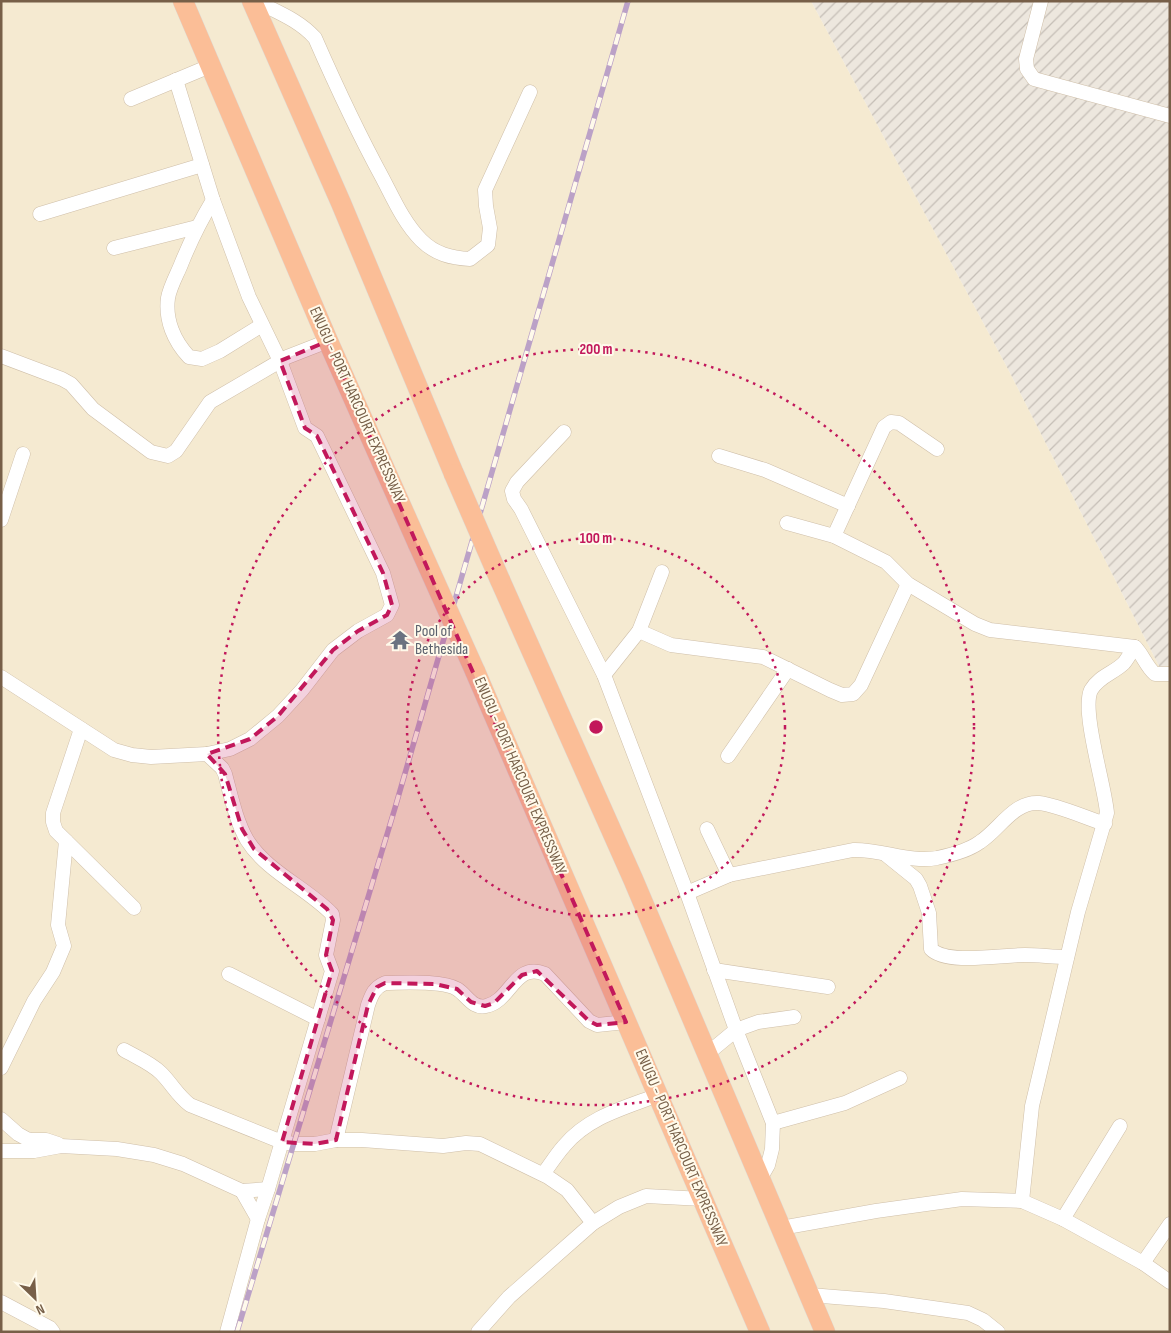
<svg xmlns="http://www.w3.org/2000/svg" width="1171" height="1333" viewBox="0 0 1171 1333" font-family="'Sofia Sans Condensed',sans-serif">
<defs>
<pattern id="industrial-furrows" width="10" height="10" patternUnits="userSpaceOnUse" patternTransform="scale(1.25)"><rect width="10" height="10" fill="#ede7de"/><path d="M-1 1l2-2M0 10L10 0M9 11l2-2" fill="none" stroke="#c5beb6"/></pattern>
</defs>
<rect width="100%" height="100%" fill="#fdf7e3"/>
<!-- residential -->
<polygon fill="#f5ead1" points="1,1 811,1 1009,371 1160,668 1170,665 1170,1332 1,1332"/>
<!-- industrial -->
<polygon fill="url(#industrial-furrows)" points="811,1 1170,1 1170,665 1160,668 1009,371"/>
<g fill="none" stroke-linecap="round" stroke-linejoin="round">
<defs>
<g id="minor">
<path d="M256 1C277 12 299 20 315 38 336 86 358 133 383 179 394 200 404 223 421 240 435 254 451 258 470 259L488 245 490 228 486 206 485 190 530 92"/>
<polyline points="1041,1 1026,59 1027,69 1034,79 1170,116"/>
<polyline points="176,80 213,200 249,297 280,361 305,428 317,436 383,573 392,605 387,615 358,631 333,650 302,690 278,716 250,739 230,749 207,754"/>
<polyline points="131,99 210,66"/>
<path d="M213 200C201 220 191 240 182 262 178 273 170 286 168 298 165 320 174 341 189 357L202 359 220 351 262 325"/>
<polyline points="40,214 202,165"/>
<polyline points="114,248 197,227"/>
<polyline points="1,356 62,379 71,384 93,409 151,452 168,456 176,451 210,402 287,357 328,341"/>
<polyline points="564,432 517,482 512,491 514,499 521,509 604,675 687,893 736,1030 773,1123 772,1149 768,1165 760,1179"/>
<polyline points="719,456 765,470 848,506"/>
<polyline points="1,520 23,454"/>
<path d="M787 523 834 536 886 562 908 584 975 624 990 630 1135 647C1143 655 1146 666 1155 674H1170"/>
<polyline points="834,536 884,427 891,422 899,423 937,449"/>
<polyline points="639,631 671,645 763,657 830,690 842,695 853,694 861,685 908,584"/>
<polyline points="604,675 639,631 662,572"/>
<path d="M1 677 114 750 132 755 151 757 207 754 222 768 225 774C231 796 236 821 247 840 267 872 307 888 332 914L333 920 326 955 332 971 268 1189 258 1219 227 1332"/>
<polyline points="81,729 53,813 53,822 56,831 134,908"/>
<polyline points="728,756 788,669"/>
<polyline points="707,829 729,875"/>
<path d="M885 854 916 879 920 886 929 913 931 949C946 965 1002 955 1025 955 1039 955 1053 957 1067 957"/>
<path d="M687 893 729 875 853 850C881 849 910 863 937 858 951 855 968 851 980 842 999 830 1014 801 1039 803 1058 805 1086 818 1105 824"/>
<polyline points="714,970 828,987"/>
<polyline points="229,974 318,1019"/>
<path d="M124 1050C136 1057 151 1063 161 1073 172 1084 177 1095 190 1105L282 1142 294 1144H315L336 1140H362L443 1146 466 1143 480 1144 548 1177 567 1190 593 1223"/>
<polyline points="707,1054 736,1030 758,1022 794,1017"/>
<polyline points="1,1068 34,1001 53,972 64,946 58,925 66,841"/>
<polyline points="1,1119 18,1134 27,1139 31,1140 46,1140 58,1144"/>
<polyline points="773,1123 845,1103 900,1078"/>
<path d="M336 1140 368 1005C372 994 374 988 385 983 402 983 442 980 457 989 467 995 472 1009 486 1006 511 1001 515 961 545 974L589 1021 597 1025 626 1022"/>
<polyline points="1,1151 34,1151 61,1146 117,1149 154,1155 183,1164 242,1191 268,1189"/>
<path d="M543 1174C550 1165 556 1155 564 1146 588 1117 624 1108 658 1095"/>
<polyline points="242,1191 258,1219"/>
<path d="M1022 1201 1032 1106 1078 912 1107 813C1105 786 1081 711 1091 690 1099 676 1114 673 1124 663 1128 658 1131 652 1135 647"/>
<polyline points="1063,1219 1120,1126"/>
<polyline points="781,1228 876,1211 962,1199 1022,1201 1063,1219 1143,1263 1170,1282"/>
<polyline points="1143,1263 1170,1224"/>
<polyline points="810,1295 884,1301 968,1313 983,1320 998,1332"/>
<polyline points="1,1302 50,1328 53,1332"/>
<polyline points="478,1332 509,1297 593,1223 619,1207 646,1196 703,1199"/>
</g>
<g id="highway">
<polyline points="183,1 328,341 418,544"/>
<polyline points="252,1 341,203 454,474"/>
<polyline points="500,580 633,879 825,1332"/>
<polyline points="475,671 760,1332"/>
</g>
</defs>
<!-- minor casing -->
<use href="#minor" stroke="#cfbfa9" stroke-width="15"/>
<!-- highway casing -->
<use href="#highway" stroke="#ded9d3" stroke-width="21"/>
<!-- minor -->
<use href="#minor" stroke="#fff" stroke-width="14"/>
<!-- highway -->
<use href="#highway" stroke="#fbbe97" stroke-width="20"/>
<defs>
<polyline id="rail" points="237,1332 395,808 628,1"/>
</defs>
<!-- rail casing -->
<use href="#rail" stroke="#bba1c7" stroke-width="5.5"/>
<!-- rail -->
<use href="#rail" stroke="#fffaeb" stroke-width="4" stroke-dasharray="11" stroke-linecap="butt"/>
<defs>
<g id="highway-bridge">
<polyline points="454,474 500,580"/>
<polyline points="418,544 475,671"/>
</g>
</defs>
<!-- highway-bridge casing -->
<use href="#highway-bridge" stroke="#ded9d3" stroke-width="21" stroke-linecap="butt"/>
<!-- highway-bridge -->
<use href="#highway-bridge" stroke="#fbbe97" stroke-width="20"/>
</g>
<!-- marked area -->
<path fill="#c2185b" fill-opacity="0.2" stroke="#c2185b" stroke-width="4" stroke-dasharray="10 6" stroke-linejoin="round" d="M328 341 626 1022 597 1025 589 1021 537 971 522 975 494 1003 485 1006 471 1002 457 989 435 984 385 983 377 987 368 1005 336 1140 315 1144 282 1142 332 971 326 955 333 920 327 909 254 849 242 829 225 774 207 754 250 739 278 716 333 650 358 631 387 615 392 605 383 573 317 436 305 428 280 361Z"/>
<!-- distance rings -->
<g fill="none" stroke="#c2185b" stroke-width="2.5" stroke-dasharray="2.5 5">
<circle cx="596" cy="727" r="189"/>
<circle cx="596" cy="727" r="378"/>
</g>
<!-- icons -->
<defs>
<symbol id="temple-bare" viewBox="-9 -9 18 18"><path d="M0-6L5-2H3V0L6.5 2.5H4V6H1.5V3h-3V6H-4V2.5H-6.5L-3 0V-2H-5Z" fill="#6b7280" stroke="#fffaeb" stroke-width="2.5" paint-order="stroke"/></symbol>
</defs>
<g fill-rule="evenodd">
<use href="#temple-bare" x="386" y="626" width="28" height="28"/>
</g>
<g text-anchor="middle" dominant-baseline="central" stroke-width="4" stroke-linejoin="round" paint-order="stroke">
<!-- street labels -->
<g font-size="16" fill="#775f48" stroke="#fffaeb">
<text transform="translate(357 405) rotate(66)">ENUGU - PORT HARCOURT EXPRESSWAY</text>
<text transform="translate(520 776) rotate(67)">ENUGU - PORT HARCOURT EXPRESSWAY</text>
<text transform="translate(681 1148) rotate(67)">ENUGU - PORT HARCOURT EXPRESSWAY</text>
</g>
<!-- worship labels -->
<g font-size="16" fill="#5b616d" stroke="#fffaeb" text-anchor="start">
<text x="415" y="631">Pool of<tspan x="415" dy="18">Bethesida</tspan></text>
</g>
</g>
<circle cx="596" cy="727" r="8" fill="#c2185b" stroke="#fffaeb" stroke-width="2.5"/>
<g font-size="15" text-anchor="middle" font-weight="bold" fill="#c2185b" stroke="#fffaeb" stroke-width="4" stroke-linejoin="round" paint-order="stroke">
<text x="596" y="354">200 m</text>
<text x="596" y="543">100 m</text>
</g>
<!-- border -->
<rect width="1171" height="1333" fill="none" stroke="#775f48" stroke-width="5"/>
<!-- north arrow -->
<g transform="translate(35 1298) rotate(155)" stroke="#fffaeb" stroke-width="4" paint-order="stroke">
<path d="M0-4L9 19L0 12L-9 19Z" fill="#775f48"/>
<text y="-8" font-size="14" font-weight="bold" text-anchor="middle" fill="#775f48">N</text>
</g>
</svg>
